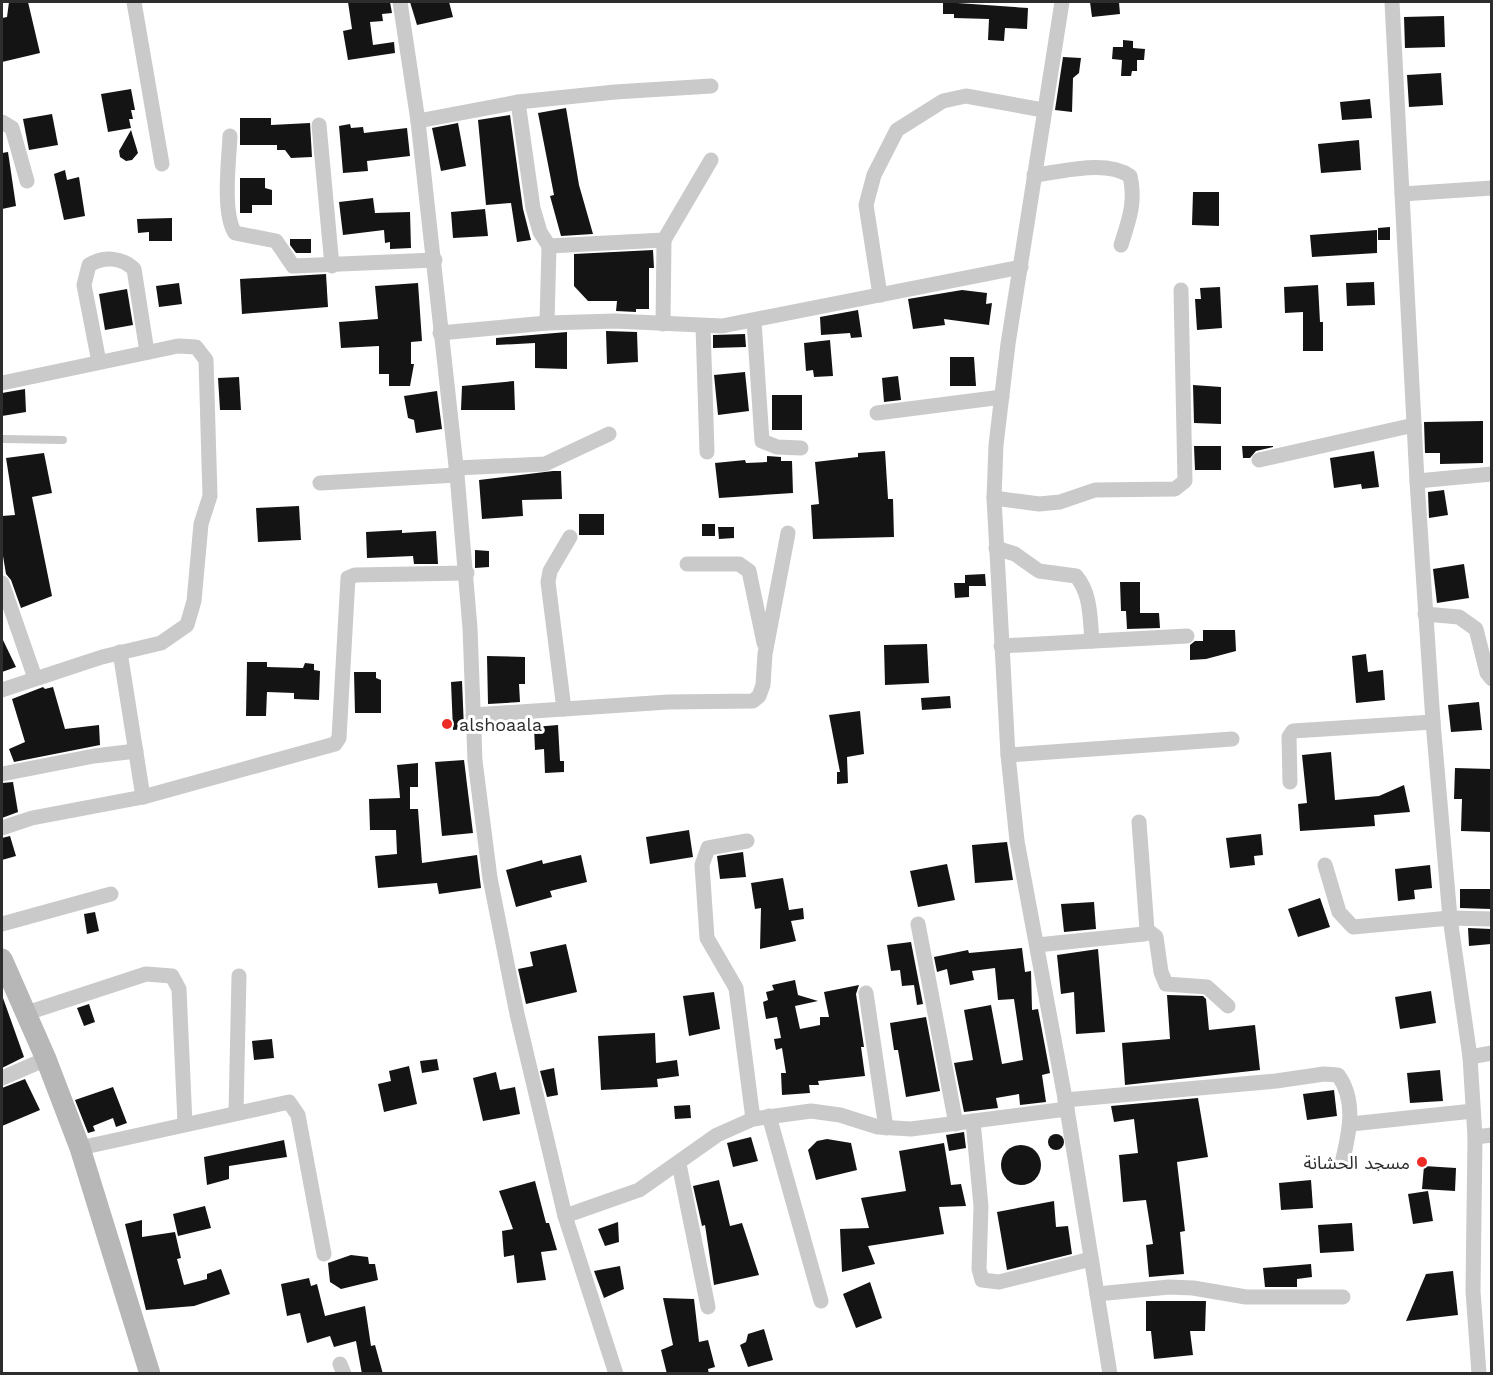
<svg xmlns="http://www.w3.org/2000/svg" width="1493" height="1375" viewBox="0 0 1493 1375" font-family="'Work Sans','Noto Sans Arabic',sans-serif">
<rect width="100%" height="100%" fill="#fff"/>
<!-- building -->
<g fill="#141414">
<polygon points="9,2 28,2 40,53 2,62 2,18 7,17"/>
<polygon points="348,2 390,2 392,13 382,14 383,21 370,22 373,45 394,42 395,53 348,60 343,31 352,29"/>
<polygon points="410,2 449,2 453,17 417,25"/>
<polygon points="943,2 1028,8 1027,29 1005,28 1004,41 988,40 989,19 954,18 954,14 943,14"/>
<polygon points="1090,2 1119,2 1120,14 1092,17"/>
<polygon points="1444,16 1445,47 1405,48 1404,17"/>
<polygon points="1123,40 1133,41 1133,48 1145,49 1144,60 1137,60 1137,71 1132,71 1131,76 1121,76 1122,60 1112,59 1113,47 1123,47"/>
<polygon points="1063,57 1081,58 1079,73 1073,78 1072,112 1055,110"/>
<polygon points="1441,73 1443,105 1409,107 1407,75"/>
<polygon points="131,89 135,110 131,110 133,119 129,119 131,128 108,132 101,94"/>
<polygon points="1370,99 1372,118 1342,120 1340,102"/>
<polygon points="566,108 579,185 593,234 561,236 550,196 554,195 538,113"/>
<polygon points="52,114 58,145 29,150 23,119"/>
<polygon points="510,115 523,209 531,240 517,242 511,203 486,205 478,120"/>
<polygon points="240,118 271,118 271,125 310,123 312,157 291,158 285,150 277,150 277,145 240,145"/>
<polygon points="458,123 466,166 441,171 432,128"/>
<polygon points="350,124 351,128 363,127 364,133 407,128 410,156 367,161 368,171 343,173 339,126"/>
<polygon points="131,130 138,153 132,160 126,161 120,157 119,151"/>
<polygon points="1359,140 1361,170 1321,173 1318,144"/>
<polygon points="8,152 16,206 2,209 2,153"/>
<polygon points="65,170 67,180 79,177 85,216 64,220 54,174"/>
<polygon points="240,178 265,178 265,188 272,190 272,205 252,205 252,213 240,213"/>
<polygon points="1193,192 1219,192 1219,226 1192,225"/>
<polygon points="373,198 375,213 410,212 411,248 390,249 390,242 385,243 384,230 343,235 339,202"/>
<polygon points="485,209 488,236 453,238 451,212"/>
<polygon points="172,218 172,241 149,241 149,232 138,233 137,219"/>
<polygon points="1390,227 1390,240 1378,240 1378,228"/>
<polygon points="1377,230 1377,253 1312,257 1310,235"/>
<polygon points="290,239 311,239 311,253 296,253 290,245"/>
<polygon points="653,250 654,268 649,268 649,309 636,309 636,312 616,311 617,301 588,301 574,286 574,254"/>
<polygon points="326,274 328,307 242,314 240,279"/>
<polygon points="1374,282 1375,305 1347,306 1346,283"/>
<polygon points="179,283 182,304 159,307 156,286"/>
<polygon points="418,283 422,341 411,342 411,364 414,364 410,386 389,386 389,374 379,374 379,346 341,348 339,322 378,319 375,286"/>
<polygon points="1318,285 1320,322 1323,322 1323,351 1303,351 1303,312 1285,313 1284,287"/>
<polygon points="1220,287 1222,328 1197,330 1195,299 1201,299 1200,288"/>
<polygon points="127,289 133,325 105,330 99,294"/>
<polygon points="962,290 987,293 986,304 992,303 989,325 944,319 945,325 913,329 908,299"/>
<polygon points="858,310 862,337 851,338 850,333 821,335 820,317"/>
<polygon points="606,331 637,332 638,362 607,364"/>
<polygon points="567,332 567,369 535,368 535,343 496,345 496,338"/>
<polygon points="745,334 746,347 713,348 713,335"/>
<polygon points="830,340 833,376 814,377 813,370 806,371 804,343"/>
<polygon points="950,357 974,357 976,386 950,386"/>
<polygon points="745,372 749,411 718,415 714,375"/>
<polygon points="898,376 901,400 884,402 882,378"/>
<polygon points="239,377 241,410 220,410 218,378"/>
<polygon points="514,381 515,410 461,410 462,386"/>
<polygon points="1193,385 1221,387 1221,424 1194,423"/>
<polygon points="25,389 26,412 2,416 2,393"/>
<polygon points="437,391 442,429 416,433 414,420 408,418 404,396"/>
<rect x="772" y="395" width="30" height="35"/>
<polygon points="1483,421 1483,463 1440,464 1440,453 1425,453 1424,422"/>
<polygon points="1194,446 1221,446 1221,470 1195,470"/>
<polygon points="1242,446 1273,446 1273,447 1256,451 1250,458 1243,458"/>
<polygon points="885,451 888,499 893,499 894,537 813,539 811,505 819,504 815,462 858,457 858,453"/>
<polygon points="1374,451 1379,487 1362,489 1361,484 1334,488 1330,458"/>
<polygon points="44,453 52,493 32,497 52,596 21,608 11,580 6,574 2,550 2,516 15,515 6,458"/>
<polygon points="767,456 781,457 781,461 792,461 793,493 719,498 715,463 745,460 746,463 767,462"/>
<polygon points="553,471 561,471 562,499 522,500 523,516 482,519 479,480"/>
<polygon points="1444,490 1448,515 1429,518 1428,492"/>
<polygon points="299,506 301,540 258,542 256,508"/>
<rect x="579" y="514" width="25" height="21"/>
<rect x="702" y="524" width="13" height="12"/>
<polygon points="718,527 734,527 734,538 719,539"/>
<polygon points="402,530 402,533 436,531 438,564 414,564 413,556 367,558 366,532"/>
<polygon points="475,550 489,551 489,567 475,568"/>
<polygon points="1464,564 1469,598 1437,603 1433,569"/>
<polygon points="985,574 986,586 969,586 969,597 955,598 954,583 965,583 965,575"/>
<polygon points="1120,582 1140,582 1140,613 1159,613 1160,628 1127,629 1126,611 1121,611"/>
<polygon points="1203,630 1235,630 1236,651 1206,659 1190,660 1190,645 1195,641 1203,641"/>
<polygon points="2,638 16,667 2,672"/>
<polygon points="927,644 929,683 885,685 884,645"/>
<polygon points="1366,654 1368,672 1383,670 1385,700 1356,703 1352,656"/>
<polygon points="487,656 525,657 525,684 519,684 520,702 488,704"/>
<polygon points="247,662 267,662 267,667 303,668 305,663 314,664 314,670 320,671 319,700 294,699 294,693 267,692 266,716 246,716"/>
<polygon points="354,672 376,672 376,678 381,680 381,713 355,713"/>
<polygon points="462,681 464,729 453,730 451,682"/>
<polygon points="43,687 45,689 53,687 65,729 99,725 100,745 14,762 9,749 25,742 12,699"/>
<polygon points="950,696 951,708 922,710 921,698"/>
<polygon points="1479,702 1482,730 1451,732 1448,705"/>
<polygon points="860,711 864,754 847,757 848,783 837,784 837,772 840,772 829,715"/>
<polygon points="558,725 560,761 564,761 564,772 545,773 544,749 535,750 534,727"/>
<polygon points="1331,752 1335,800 1379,796 1404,785 1410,812 1374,815 1375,826 1300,831 1298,804 1307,803 1302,755"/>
<polygon points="464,760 473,833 442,836 435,762"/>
<polygon points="418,763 418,787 410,787 410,809 418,809 422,863 477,855 481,888 439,894 437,883 378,888 375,856 397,854 396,830 370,830 369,799 400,798 397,765"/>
<polygon points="1455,768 1491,769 1491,832 1461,831 1462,799 1454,799"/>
<polygon points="13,782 18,812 2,818 2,783"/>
<polygon points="689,830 693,857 650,864 646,837"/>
<polygon points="1261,834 1263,855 1254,856 1255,865 1230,868 1226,838"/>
<polygon points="10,836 16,856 2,860 2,838"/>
<polygon points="1007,842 1013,880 975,883 972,845"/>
<polygon points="743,852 746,877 720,879 717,856"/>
<polygon points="581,855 587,882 550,891 552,897 516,907 506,870 542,860 543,864"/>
<polygon points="947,864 955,900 918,907 910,871"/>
<polygon points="1430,865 1432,888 1414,890 1415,899 1398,901 1395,869"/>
<polygon points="783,878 789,910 803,908 804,919 791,921 796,941 760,949 761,908 755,909 751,883"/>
<polygon points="1460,889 1491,889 1491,909 1460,908"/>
<polygon points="1320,898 1330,927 1298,937 1288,909"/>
<polygon points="1094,902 1096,929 1064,932 1061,904"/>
<polygon points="95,912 99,931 87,934 84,914"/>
<polygon points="1468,928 1491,929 1491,944 1469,946"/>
<polygon points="911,942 923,1004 917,1005 914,985 902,986 900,970 891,971 887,945"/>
<polygon points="566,944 577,992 526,1004 518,969 533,966 530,952"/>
<polygon points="1022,948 1025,972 1031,971 1032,1010 1038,1009 1050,1073 1042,1075 1046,1102 1020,1105 1019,1094 996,1098 998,1108 964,1112 954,1063 973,1060 964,1010 991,1005 1002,1064 1023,1060 1014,999 998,1000 995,968 972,971 974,980 950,985 947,969 937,972 934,957 968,950 969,953"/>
<polygon points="1098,949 1105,1032 1076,1034 1074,992 1061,994 1057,955"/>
<polygon points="795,980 798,995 818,1001 795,1006 800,1029 820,1025 820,1017 829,1017 824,992 859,985 856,994 864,1047 861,1047 865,1076 818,1081 819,1085 809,1085 810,1093 782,1095 781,1073 786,1073 782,1048 776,1050 774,1039 781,1038 777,1017 766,1019 763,1002 768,1000 766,992 774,990 772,985"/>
<polygon points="1431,991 1436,1023 1400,1029 1395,997"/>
<polygon points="714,992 720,1029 689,1036 683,996"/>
<polygon points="1167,995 1203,996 1206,999 1209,1030 1255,1025 1260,1070 1125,1085 1122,1043 1170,1039"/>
<polygon points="3,998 24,1057 2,1068 2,999"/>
<polygon points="89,1004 95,1022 84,1026 77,1008"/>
<polygon points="926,1017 940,1091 906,1097 898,1050 894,1050 890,1023"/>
<polygon points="655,1033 656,1063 677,1060 679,1076 657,1079 658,1087 601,1090 598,1036"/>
<polygon points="272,1039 274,1058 254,1060 252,1041"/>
<polygon points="437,1059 439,1070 422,1073 420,1061"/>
<polygon points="409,1066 417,1104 384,1112 378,1084 391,1081 389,1071"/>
<polygon points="554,1068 558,1095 547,1097 540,1071"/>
<polygon points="1440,1070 1443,1101 1410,1103 1407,1073"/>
<polygon points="496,1072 500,1090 515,1087 520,1114 483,1121 473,1078"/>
<polygon points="25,1079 40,1110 2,1126 2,1088"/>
<polygon points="113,1087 127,1123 116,1127 113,1118 93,1126 95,1131 88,1133 75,1100"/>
<polygon points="1334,1090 1337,1116 1307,1120 1303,1094"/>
<polygon points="1198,1098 1208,1157 1177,1162 1185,1231 1180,1232 1184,1274 1149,1277 1146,1245 1153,1244 1146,1200 1123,1202 1119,1155 1138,1153 1134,1119 1114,1122 1111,1106"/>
<polygon points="690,1105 691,1118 675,1119 674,1106"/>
<polygon points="964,1132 966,1148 949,1151 946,1135"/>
<circle cx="1056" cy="1142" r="8"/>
<polygon points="751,1137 758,1161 733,1167 727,1143"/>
<polygon points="827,1139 851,1143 857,1170 816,1180 808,1150 817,1141"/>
<polygon points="284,1140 287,1157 229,1166 229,1179 207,1185 204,1157"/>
<polygon points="944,1143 951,1185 961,1184 966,1206 939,1207 944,1234 868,1246 875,1264 842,1272 840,1229 869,1228 861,1198 906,1191 899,1151"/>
<circle cx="1021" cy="1165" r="20"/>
<polygon points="1424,1166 1456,1168 1455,1191 1422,1189"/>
<polygon points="719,1180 730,1226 742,1223 759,1275 714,1285 705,1225 702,1226 693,1186"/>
<polygon points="1311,1180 1313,1208 1281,1210 1279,1183"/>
<polygon points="535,1181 546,1223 549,1223 557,1250 541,1252 546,1280 517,1283 514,1255 504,1257 502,1231 513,1229 499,1191"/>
<polygon points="1428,1191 1433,1221 1413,1224 1408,1194"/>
<polygon points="1054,1201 1056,1227 1068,1226 1072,1254 1007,1270 997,1212"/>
<polygon points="205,1206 211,1228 178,1236 173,1214"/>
<polygon points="142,1220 142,1237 175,1232 181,1258 177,1259 184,1285 207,1279 207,1274 221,1269 230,1294 194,1306 146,1310 125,1224"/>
<polygon points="618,1222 619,1242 605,1246 598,1229"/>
<polygon points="1352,1223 1354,1251 1320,1253 1318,1225"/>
<polygon points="351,1255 368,1257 369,1264 375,1264 378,1280 341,1289 330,1282 328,1263"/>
<polygon points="1311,1264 1312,1277 1297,1279 1297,1287 1265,1287 1263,1268"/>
<polygon points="620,1266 624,1289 604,1298 594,1271"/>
<polygon points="1453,1271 1458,1315 1406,1321 1426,1274"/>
<polygon points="309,1278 311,1286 317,1284 325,1316 365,1306 371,1346 375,1345 383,1374 362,1374 356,1341 334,1347 330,1336 307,1343 300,1313 287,1316 281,1284"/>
<polygon points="870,1282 882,1318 856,1328 843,1294"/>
<polygon points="663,1298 694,1299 699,1342 708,1340 715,1367 708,1369 709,1374 667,1374 661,1350 673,1345"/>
<polygon points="1146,1301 1206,1301 1205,1331 1190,1331 1193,1355 1154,1359 1151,1331 1146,1331"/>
<polygon points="764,1329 773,1360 748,1367 740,1345 746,1342 748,1334"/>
</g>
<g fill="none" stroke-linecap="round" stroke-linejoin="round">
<!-- lane -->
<polyline stroke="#cacaca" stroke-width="8" points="2,439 63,440"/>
<!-- street -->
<g stroke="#cacaca" stroke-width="15">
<polyline points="134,2 162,164"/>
<polyline points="400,2 418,121 457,475 470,628 475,761 490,878 517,1014 565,1216 616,1374"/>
<polyline points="1062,2 1008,344 996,445 994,498 1008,755 1017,841 1067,1109 1110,1374"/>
<polyline points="1392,2 1417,481 1433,722 1450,918 1470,1057 1475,1137 1473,1291 1479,1374"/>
<polyline points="518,102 533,208 540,232 549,246 547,323"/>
<polyline points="418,121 518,102 615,92 711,86"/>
<polyline points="2,122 12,128 27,181"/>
<polyline points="319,125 332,266"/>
<path d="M230 136C229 160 222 213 235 233L276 241 293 266 435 260"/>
<path d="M1034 175C1062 172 1106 159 1130 176 1136 202 1129 220 1121 245"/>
<polyline points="1402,194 1492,188"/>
<polyline points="549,246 664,240 711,160"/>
<polyline points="880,295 866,205 874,175 897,130 943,101 966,96 1043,110"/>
<polyline points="754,321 762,441 777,447 801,448"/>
<polyline points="663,324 664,240"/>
<polyline points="703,326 707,452"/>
<polyline points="440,333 547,323 615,321 722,326 1021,267"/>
<path d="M99 362 84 285 89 265C104 256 121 257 134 269L147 352"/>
<polyline points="2,383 178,346 196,347 206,360 210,496 201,524 194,601 187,625 161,643 102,657 2,690"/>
<polyline points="877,413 1002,397"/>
<polyline points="1259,460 1414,425"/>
<polyline points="456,468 545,464 609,434"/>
<polyline points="1417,481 1492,474"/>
<polyline points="320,483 457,475"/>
<polyline points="994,498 1039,504 1060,502 1095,490 1175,489 1185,481 1181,290"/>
<path d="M996 548 1015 554 1039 571 1076 576C1091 593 1090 619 1092 641"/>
<polyline points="687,564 739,564 749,571 764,643"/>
<polyline points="2,583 35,678"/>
<polyline points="1425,614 1459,617 1476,629 1487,673 1492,679"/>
<polyline points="1001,646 1187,636"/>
<polyline points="120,652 143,797"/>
<polyline points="564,709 548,582 550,571 570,537"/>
<polyline points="473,715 668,702 753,701 759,696 763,685 765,654 788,533"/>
<polyline points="1008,755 1232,739"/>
<polyline points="2,774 94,756 136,751"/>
<polyline points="1290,782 1289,737 1293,731 1433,722"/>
<polyline points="2,828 32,818 143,797 335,744 339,738 348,578 355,575 467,573"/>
<polyline points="747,841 708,848 702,865 707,938 736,988 753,1119"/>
<polyline points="1325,865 1339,912 1353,927 1450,918 1492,919"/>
<polyline points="2,924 111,894"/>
<polyline points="918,924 956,1124"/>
<polyline points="1147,930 1156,937 1161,972 1166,984 1207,987 1228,1006"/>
<polyline points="1037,945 1144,934 1147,930 1139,822"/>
<polyline points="866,993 886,1128"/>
<polyline points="27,1013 146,974 172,976 179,989 185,1124"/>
<polyline points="1470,1057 1492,1053"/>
<polyline points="2,1078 46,1059"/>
<path d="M1065 1100 1276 1081 1324 1074 1338 1075C1357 1101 1349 1134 1342 1163"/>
<polyline points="236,1113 239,976"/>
<polyline points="769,1116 821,1301"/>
<polyline points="973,1121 981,1206 979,1269 982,1280 999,1282 1091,1259"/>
<polyline points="1351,1124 1473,1111"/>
<polyline points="1475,1137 1492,1135"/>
<polyline points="80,1148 289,1102 298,1115 324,1254"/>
<polyline points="679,1164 708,1307"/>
<polyline points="565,1216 639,1190 717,1135 753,1119 811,1111 840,1115 878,1127 911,1129 1067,1109"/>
<polyline points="1097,1294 1169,1287 1193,1288 1246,1297 1343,1297"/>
<polyline points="340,1364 344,1374"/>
</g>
<!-- secondary -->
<polyline stroke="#b7b7b7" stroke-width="21" points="2,959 46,1059 80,1148 150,1374"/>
</g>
<!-- markers -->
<g fill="#ed2b26" stroke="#fff" stroke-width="2">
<circle cx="447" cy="724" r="6"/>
<circle cx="1422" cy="1162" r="6"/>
</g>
<g text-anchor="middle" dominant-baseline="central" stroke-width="6" stroke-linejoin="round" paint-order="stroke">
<!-- poi labels -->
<g font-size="18" fill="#2d2d2d" stroke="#fff" text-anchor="start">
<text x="459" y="724">alshoaala</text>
<text x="1410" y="1162" text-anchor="end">مسجد الحشانة</text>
</g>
</g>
<!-- border -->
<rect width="1493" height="1375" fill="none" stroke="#2d2d2d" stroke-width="6"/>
</svg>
